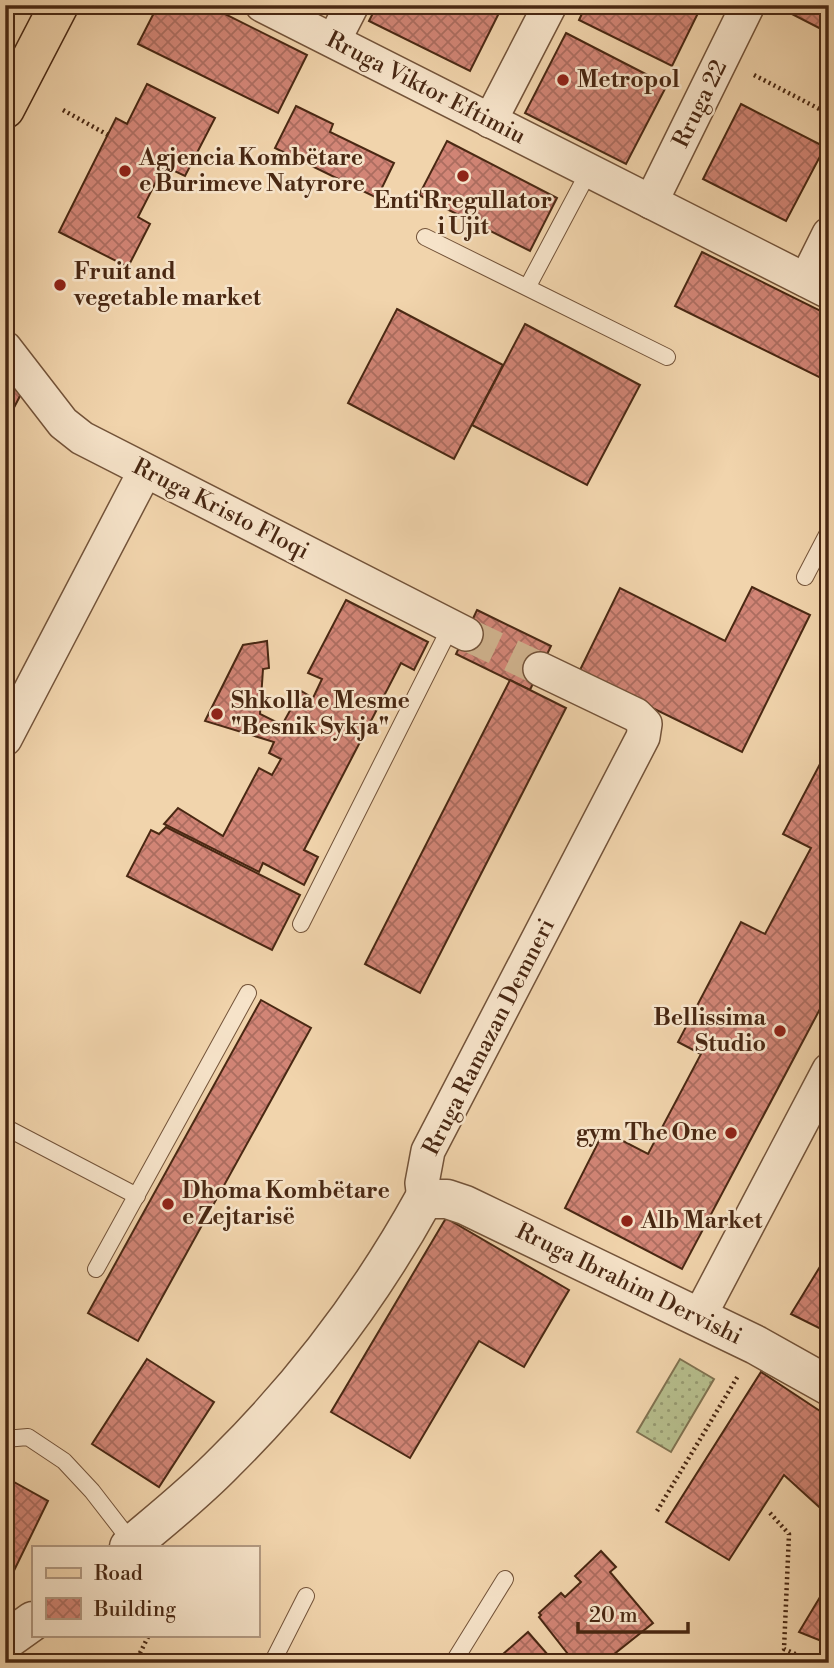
<svg xmlns="http://www.w3.org/2000/svg" width="834" height="1668" viewBox="0 0 834 1668" font-family="'Libre Bodoni',serif">
<defs>
<pattern id="grass-dots" width="8" height="8" patternUnits="userSpaceOnUse" patternTransform="scale(1.75)"><rect width="8" height="8" fill="#b6bd8c"/><path d="M2 2h.1M6 6h.1" fill="none" stroke="#969a71" stroke-width="1.8" stroke-linecap="round"/></pattern>
<pattern id="building-cross-hatch" width="8" height="8" patternUnits="userSpaceOnUse" patternTransform="scale(1.75)"><rect width="8" height="8" fill="#d28576"/><path d="M0 0l8 8M0 8l8-8" fill="none" stroke="#ac6d60"/></pattern>
</defs>
<rect width="100%" height="100%" fill="#f1d4ac"/>
<filter id="stains"><feTurbulence type="fractalNoise" baseFrequency=".00286" numOctaves="4"/><feColorMatrix values="0 0 0 0 .2 0 0 0 0 .09 0 0 0 0 .02 0 0 0 .5 -.17"/></filter>
<radialGradient id="worn" r=".72"><stop offset=".6" stop-color="#630" stop-opacity="0"/><stop offset="1" stop-color="#630" stop-opacity=".3"/></radialGradient>
<!-- grass -->
<polygon fill="url(#grass-dots)" stroke="#807250" stroke-width="2" points="680,1359 714,1379 671,1452 637,1432"/>
<!-- building -->
<g fill="url(#building-cross-hatch)" stroke="#492813" stroke-width="2">
<polygon points="158,5 207,5 307,55 278,113 138,44"/>
<polygon points="377,5 503,5 470,71 369,21"/>
<polygon points="586,5 702,5 672,66 579,20"/>
<polygon points="783,5 829,5 829,33 782,9"/>
<polygon points="566,33 667,85 626,164 525,113"/>
<polygon points="147,84 215,118 185,176 164,166 138,217 150,224 128,267 59,232 116,118 127,124"/>
<polygon points="741,104 825,147 786,221 703,179"/>
<polygon points="296,106 333,124 330,132 394,163 377,198 275,148"/>
<polygon points="447,141 557,198 530,251 419,195"/>
<polygon points="702,252 829,315 829,382 675,306"/>
<polygon points="397,309 503,365 454,459 348,403"/>
<polygon points="525,324 640,385 587,485 472,425"/>
<polygon points="5,370 22,392 5,425"/>
<polygon points="752,587 810,615 742,752 579,672 620,588 725,641"/>
<polygon points="346,600 428,642 414,670 401,663 304,850 318,857 304,885 263,863 259,872 164,824 178,808 223,836 259,768 272,775 281,759 269,753 274,742 205,721 243,645 267,641 269,668 263,669 260,714 282,725 301,691 313,698 322,679 308,673"/>
<polygon points="477,610 551,646 530,690 456,654"/>
<polygon points="510,680 566,708 420,993 365,964"/>
<polygon points="829,747 829,992 682,1269 565,1208 604,1131 648,1154 701,1054 678,1042 741,922 765,934 811,848 783,834"/>
<polygon points="166,827 300,895 272,950 127,876 151,830 159,834"/>
<polygon points="261,1000 311,1028 138,1341 88,1313"/>
<polygon points="446,1218 569,1290 524,1367 479,1341 410,1458 331,1412"/>
<polygon points="829,1252 829,1333 791,1314"/>
<polygon points="147,1359 214,1402 159,1487 92,1444"/>
<polygon points="761,1372 829,1417 829,1516 784,1475 729,1560 666,1522"/>
<polygon points="5,1477 48,1501 5,1589"/>
<polygon points="601,1551 616,1567 610,1572 653,1623 603,1663 575,1663 539,1617 541,1615 539,1613 561,1593 565,1597 581,1582 575,1576"/>
<polygon points="829,1582 829,1644 799,1632"/>
<polygon points="528,1632 555,1663 493,1663"/>
</g>
<g fill="none" stroke-linecap="round" stroke-linejoin="round">
<!-- minor-tunnel -->
<polyline stroke="#cfb28d" stroke-width="33" stroke-dasharray="33 17" stroke-linecap="butt" points="466,634 540,669"/>
<defs>
<g id="service">
<polyline points="425,237 667,357"/>
<polyline points="528,286 589,171"/>
<polyline points="805,577 829,531"/>
<polyline points="301,924 451,626"/>
<polyline points="5,1127 137,1196"/>
<polyline points="96,1269 248,993"/>
<polyline points="5,1439 28,1437 64,1461 92,1491 133,1544"/>
<polyline points="272,1663 306,1596"/>
<polyline points="453,1663 505,1579"/>
</g>
<g id="minor">
<polyline points="262,5 829,292"/>
<polyline points="334,40 352,5"/>
<polyline points="490,121 550,5"/>
<polyline points="651,202 748,5"/>
<polyline points="806,280 829,234"/>
<polyline points="5,348 63,423 82,438 466,634"/>
<polyline points="5,739 145,471"/>
<polyline points="424,1199 422,1183 428,1151 643,737 645,724 636,715 540,669"/>
<polyline points="699,1317 829,1070"/>
</g>
<g id="tertiary">
<path d="M129 1547C162 1519 195 1493 225 1462 303 1385 371 1295 424 1199H447L465 1205 756 1345 829 1386"/>
<polyline points="5,1641 33,1621"/>
</g>
<polyline id="primary" points="5,109 59,5"/>
</defs>
<!-- service casing -->
<use href="#service" stroke="#735339" stroke-width="18"/>
<!-- minor casing -->
<use href="#minor" stroke="#735339" stroke-width="36"/>
<!-- tertiary casing -->
<use href="#tertiary" stroke="#735339" stroke-width="41"/>
<!-- primary casing -->
<use href="#primary" stroke="#492813" stroke-width="41"/>
<!-- path -->
<g stroke="#492813" stroke-width="4.5" stroke-dasharray="2 3.5" stroke-linecap="butt">
<polyline points="754,75 829,114"/>
<polyline points="63,110 108,135"/>
<polyline points="657,1511 738,1376"/>
<polyline points="770,1513 789,1534 784,1649 815,1663"/>
<polyline points="135,1663 149,1635"/>
</g>
<!-- service -->
<use href="#service" stroke="#f6e3c9" stroke-width="16"/>
<!-- minor -->
<use href="#minor" stroke="#f6e3c9" stroke-width="33"/>
<!-- tertiary -->
<use href="#tertiary" stroke="#f6e3c9" stroke-width="38"/>
<!-- primary -->
<use href="#primary" stroke="#f1d4ac" stroke-width="38"/>
</g>
<!-- markers -->
<g fill="#8f2418" stroke="#f6e3c9" stroke-width="2.5">
<circle cx="563" cy="80" r="7"/>
<circle cx="125" cy="171" r="7"/>
<circle cx="463" cy="176" r="7"/>
<circle cx="60" cy="285" r="7"/>
<circle cx="217" cy="714" r="7"/>
<circle cx="780" cy="1031" r="7"/>
<circle cx="731" cy="1133" r="7"/>
<circle cx="168" cy="1204" r="7"/>
<circle cx="627" cy="1221" r="7"/>
</g>
<g text-anchor="middle" dominant-baseline="central" stroke-width="5" stroke-linejoin="round" paint-order="stroke">
<!-- poi labels -->
<g font-size="23" font-weight="bold" fill="#492813" stroke="#f6e3c9" text-anchor="start">
<text x="577" y="80">Metropol</text>
<text x="139" y="158">Agjencia Kombëtare<tspan x="139" dy="26">e Burimeve Natyrore</tspan></text>
<text x="463" y="201" text-anchor="middle">Enti Rregullator<tspan x="463" dy="26">i Ujit</tspan></text>
<text x="74" y="272">Fruit and<tspan x="74" dy="26">vegetable market</tspan></text>
<text x="231" y="701">Shkolla e Mesme<tspan x="231" dy="26">"Besnik Sykja"</tspan></text>
<text x="766" y="1018" text-anchor="end">Bellissima<tspan x="766" dy="26">Studio</tspan></text>
<text x="717" y="1133" text-anchor="end">gym The One</text>
<text x="182" y="1191">Dhoma Kombëtare<tspan x="182" dy="26">e Zejtarisë</tspan></text>
<text x="641" y="1221">Alb Market</text>
</g>
<!-- street labels -->
<g font-size="23" fill="#492813" stroke="#f6e3c9">
<text transform="translate(426 88) rotate(27)">Rruga Viktor Eftimiu</text>
<text transform="translate(700 104) rotate(-64)">Rruga 22</text>
<text transform="translate(221 509) rotate(27)">Rruga Kristo Floqi</text>
<text transform="translate(489 1037) rotate(-63)">Rruga Ramazan Demneri</text>
<text transform="translate(629 1284) rotate(26)">Rruga Ibrahim Dervishi</text>
</g>
</g>
<!-- margin -->
<rect width="834" height="1668" fill="none" stroke="#f1d4ac" stroke-width="28"/>
<rect x="7" y="7" width="820" height="1654" fill="none" stroke="#492813" stroke-width="3.5"/>
<rect x="14" y="14" width="806" height="1640" fill="none" stroke="#492813" stroke-width="2"/>
<!-- legend -->
<rect x="32" y="1546" width="228" height="91" fill="#f6e3c9" stroke="#b19880" stroke-width="2"/>
<rect x="46" y="1568" width="35" height="10" fill="#f1d4ac" stroke="#b19880" stroke-width="2"/>
<text x="94" y="1580" font-size="21" fill="#492813">Road</text>
<rect x="46" y="1598" width="35" height="21" fill="url(#building-cross-hatch)" stroke="#b19880" stroke-width="2"/>
<text x="94" y="1616" font-size="21" fill="#492813">Building</text>
<!-- scale -->
<path d="M578 1622v10h110v-10" fill="none" stroke="#492813" stroke-width="3.5"/>
<text x="589" y="1622" font-size="21" fill="#492813" stroke="#f6e3c9" stroke-width="5" paint-order="stroke">20 m</text>
<rect width="100%" height="100%" filter="url(#stains)"/>
<rect width="100%" height="100%" fill="url(#worn)"/>
</svg>
